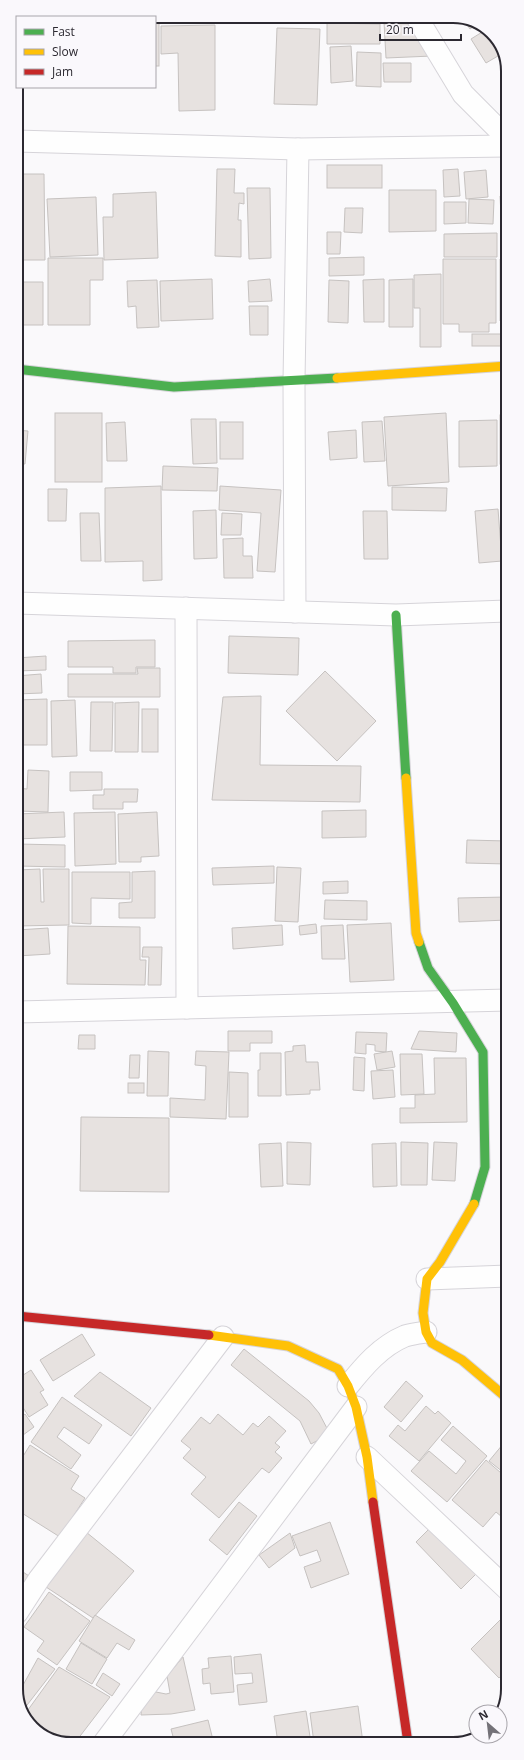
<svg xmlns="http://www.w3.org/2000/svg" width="524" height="1760" viewBox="0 0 524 1760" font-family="'Open Sans',sans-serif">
<rect width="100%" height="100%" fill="#faf9fb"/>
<!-- building -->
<g fill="#e7e2e0" stroke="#c6c2c0">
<polygon points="162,16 178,16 178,19 162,21"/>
<polygon points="275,16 311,16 311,21 275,22"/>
<polygon points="316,16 376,16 376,21 316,22"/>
<polygon points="462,17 477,24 470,29"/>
<polygon points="414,21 432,56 386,58 384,22"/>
<rect x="155" y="22" width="4" height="44"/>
<polygon points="327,23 380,24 380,44 327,44"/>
<polygon points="215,25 215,110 179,111 178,53 161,54 161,26"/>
<polygon points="277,28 320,29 317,105 274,104"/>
<polygon points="487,29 490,30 503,53 486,63 471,39"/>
<polygon points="351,46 353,81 331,83 330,47"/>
<polygon points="357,52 381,53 381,87 356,86"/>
<polygon points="383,63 411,63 411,82 384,82"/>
<rect x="327" y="165" width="55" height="23"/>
<polygon points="217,169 235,169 234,193 244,193 244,204 239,203 238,220 241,220 241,257 215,256"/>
<polygon points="458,169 460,196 444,197 443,170"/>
<polygon points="486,170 488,197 466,199 464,172"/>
<polygon points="16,174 44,174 45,260 16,260"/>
<polygon points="247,188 270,188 271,258 249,259"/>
<polygon points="389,190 436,190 436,231 389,232"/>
<polygon points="156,192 158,258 104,260 103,217 113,217 113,194"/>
<polygon points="507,195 507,253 503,253 500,196"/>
<polygon points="96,197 98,255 50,257 47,199"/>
<polygon points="469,199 494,200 493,224 468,223"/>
<polygon points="444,202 466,202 466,223 444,224"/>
<polygon points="345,208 363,208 362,233 344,232"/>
<polygon points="327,232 341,232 340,254 327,254"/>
<polygon points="497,233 497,257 444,257 444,234"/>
<polygon points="364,257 364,275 329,276 329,258"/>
<polygon points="48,258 103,258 103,280 90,280 90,325 48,325"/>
<polygon points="507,258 507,343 506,343 505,321 500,321 500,259"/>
<polygon points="443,259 496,259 496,323 489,323 489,332 459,332 459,324 443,324"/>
<polygon points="441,274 441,347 420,347 420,308 414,308 414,275"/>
<polygon points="212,279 213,319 161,321 160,281"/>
<polygon points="270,279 272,301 249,302 248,281"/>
<polygon points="384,279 384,322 364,322 363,280"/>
<polygon points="413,279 413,327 389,327 389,280"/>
<polygon points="157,280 159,327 137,328 136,306 128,307 127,281"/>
<polygon points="329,280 349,281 348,323 328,322"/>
<polygon points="21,282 43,282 43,325 22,325"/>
<polygon points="249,306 268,306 268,335 250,335"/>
<rect x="472" y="334" width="30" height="12"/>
<rect x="55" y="413" width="47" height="69"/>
<polygon points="446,413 449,482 388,486 384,417"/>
<rect x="500" y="415" width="7" height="49"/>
<polygon points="191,419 216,419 217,463 193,464"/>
<polygon points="497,420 497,466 459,467 459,421"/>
<polygon points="382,421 385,461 364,462 362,422"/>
<polygon points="125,422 127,461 107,461 106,423"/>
<rect x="220" y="422" width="23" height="37"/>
<polygon points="16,430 28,431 25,464 16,463"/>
<polygon points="356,430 357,458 330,460 328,432"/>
<polygon points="163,466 218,468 217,491 162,490"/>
<polygon points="161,486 162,580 143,581 143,561 105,562 105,488"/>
<polygon points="220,486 281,490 275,572 257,571 261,513 219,510"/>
<polygon points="392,487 447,488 446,511 392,510"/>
<polygon points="48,489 67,489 66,521 48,521"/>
<polygon points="498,509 502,561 479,563 475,511"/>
<polygon points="216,510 217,558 194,559 193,511"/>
<rect x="503" y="510" width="4" height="28"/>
<polygon points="363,511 387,511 388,559 364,559"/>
<polygon points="80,513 99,513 101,561 81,561"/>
<polygon points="222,513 242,514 241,535 221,535"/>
<polygon points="243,538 243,556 252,556 253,578 224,578 223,539"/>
<polygon points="229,636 299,638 298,675 228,673"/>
<polygon points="155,640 155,667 136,667 136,673 113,673 113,667 68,667 68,641"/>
<polygon points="46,656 46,670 16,671 16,658"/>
<polygon points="137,668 160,668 160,697 68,697 68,674 138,674"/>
<polygon points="325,671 376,721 337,761 286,711"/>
<polygon points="41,674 42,693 16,694 16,676"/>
<polygon points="261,696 260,765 361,766 360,802 212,800 223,697"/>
<polygon points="47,699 47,745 16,745 16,700"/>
<polygon points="75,700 77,756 52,757 51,701"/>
<polygon points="91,702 113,702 112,751 90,751"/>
<polygon points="139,702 138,752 115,752 115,703"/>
<rect x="142" y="709" width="16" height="43"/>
<polygon points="16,756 19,756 18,784 16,784"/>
<polygon points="28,770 49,771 48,812 17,811 16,788 27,789"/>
<polygon points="70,772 102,772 102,790 70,791"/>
<polygon points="104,789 138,789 137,802 123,802 123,809 93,809 93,795 104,795"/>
<polygon points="366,810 366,837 322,838 322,811"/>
<polygon points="64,812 65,837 17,839 17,814"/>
<polygon points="115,812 116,864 75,866 74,813"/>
<polygon points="157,812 159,856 141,857 141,862 119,862 118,814"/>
<polygon points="467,840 507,841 507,864 466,863"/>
<polygon points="17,844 65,845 65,867 17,866"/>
<polygon points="274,866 274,883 213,885 212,868"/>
<polygon points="277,867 301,868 298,922 275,921"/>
<polygon points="40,869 41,902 44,902 43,869 69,869 69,925 17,926 17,870"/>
<polygon points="155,871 155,918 119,918 119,903 132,902 132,872"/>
<polygon points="72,872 130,872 130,899 91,898 91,924 72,923"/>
<polygon points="348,881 348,893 323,894 323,882"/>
<polygon points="507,897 507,920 459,922 458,898"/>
<polygon points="325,900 367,901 367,920 324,919"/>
<polygon points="391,923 394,980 350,982 347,925"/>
<polygon points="316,924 317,933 300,935 299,926"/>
<polygon points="282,925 283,945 233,949 232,928"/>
<polygon points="343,925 345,959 322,959 321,926"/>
<polygon points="68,926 140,927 140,960 146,960 145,985 67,984"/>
<polygon points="48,928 50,954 17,956 17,930"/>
<polygon points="143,947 162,947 161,985 148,985 149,957 142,957"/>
<polygon points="228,1031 272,1031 272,1043 250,1043 250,1051 228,1051"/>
<polygon points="419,1031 457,1033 456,1052 411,1049"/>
<polygon points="356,1032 387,1033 386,1052 375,1051 375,1045 366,1044 366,1054 355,1053"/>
<polygon points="79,1035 95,1035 95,1049 78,1049"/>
<polygon points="305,1045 306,1062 318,1062 320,1090 310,1090 310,1094 286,1095 285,1052 293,1051 293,1046"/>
<polygon points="148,1051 169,1052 168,1096 147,1096"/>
<polygon points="196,1051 229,1052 226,1119 170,1117 170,1098 205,1100 206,1066 195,1065"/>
<polygon points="392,1051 395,1067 377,1070 374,1054"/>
<polygon points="260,1053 281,1053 281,1096 258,1096 258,1070 260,1070"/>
<polygon points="400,1054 422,1054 424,1094 401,1095"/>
<polygon points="130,1055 140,1055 139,1078 129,1078"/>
<polygon points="354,1057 365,1058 364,1091 353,1090"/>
<polygon points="434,1058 466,1058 467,1122 400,1123 400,1108 415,1108 415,1095 435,1094"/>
<polygon points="393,1070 395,1097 373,1099 371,1071"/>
<polygon points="229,1072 248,1073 248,1117 229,1117"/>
<rect x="128" y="1083" width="16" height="10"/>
<polygon points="81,1117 169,1118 169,1192 80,1191"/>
<polygon points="287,1142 311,1143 310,1185 287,1184"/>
<polygon points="401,1142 428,1143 427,1185 401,1185"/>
<polygon points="434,1142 457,1143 455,1181 432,1180"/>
<polygon points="281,1143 283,1186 261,1187 259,1144"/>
<polygon points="396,1143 397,1186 373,1187 372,1144"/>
<polygon points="82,1334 95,1355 53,1381 40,1360"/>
<polygon points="244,1349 309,1401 319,1413 330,1434 311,1444 300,1421 231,1365"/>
<polygon points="508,1359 508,1372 501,1366"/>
<polygon points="31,1370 44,1390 40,1392 48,1405 29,1417 17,1398 17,1379"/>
<polygon points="100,1372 151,1408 131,1436 74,1396"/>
<polygon points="406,1381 423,1396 401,1422 384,1407"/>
<polygon points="62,1397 102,1425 89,1444 64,1427 57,1437 81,1455 71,1469 31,1442"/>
<polygon points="17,1401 24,1412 17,1416"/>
<polygon points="426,1406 435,1414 438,1411 451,1423 419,1461 389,1436 398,1425 405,1431"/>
<polygon points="25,1414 34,1427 19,1438 24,1444 17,1449 17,1420"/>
<polygon points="218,1414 243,1435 253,1423 258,1427 269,1416 286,1431 275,1443 280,1447 275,1452 282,1458 269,1473 262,1468 219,1518 191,1494 206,1477 183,1458 191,1449 181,1441 201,1417 210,1424"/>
<polygon points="453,1426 487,1456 447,1502 411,1471 429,1451 456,1474 466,1461 441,1440"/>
<polygon points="508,1438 508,1476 489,1461"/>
<polygon points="30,1445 79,1476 71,1489 85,1498 60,1537 17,1510 17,1479 22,1471 17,1466"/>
<polygon points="486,1460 508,1479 508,1510 502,1517 496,1512 483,1527 452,1500"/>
<polygon points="239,1502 257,1516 227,1555 209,1540"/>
<polygon points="330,1522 349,1574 311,1588 304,1567 321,1561 317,1550 300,1556 292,1536"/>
<polygon points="434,1524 479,1571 461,1589 416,1542"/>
<polygon points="86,1532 134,1571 93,1618 43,1585"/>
<polygon points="290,1533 295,1548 269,1568 259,1555"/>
<polygon points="17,1568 29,1576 17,1594"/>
<polygon points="49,1592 90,1621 57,1665 37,1651 44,1641 24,1627"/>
<polygon points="508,1612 508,1669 499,1678 471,1649"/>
<polygon points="95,1615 135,1640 129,1650 117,1643 107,1658 79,1641"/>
<polygon points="81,1643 107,1659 92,1684 66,1669"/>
<polygon points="261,1654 267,1702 239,1705 237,1685 253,1683 252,1673 235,1674 234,1657"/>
<polygon points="231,1656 234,1692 211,1694 210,1683 203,1684 202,1669 209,1668 208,1658"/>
<polygon points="183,1657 195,1710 171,1714 141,1715 142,1703 156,1692 166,1694 170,1693 167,1676"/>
<polygon points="38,1658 55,1669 24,1709 17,1700 17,1685 22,1687"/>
<polygon points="59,1667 110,1697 74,1744 67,1744 34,1730 25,1714"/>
<polygon points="103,1673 120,1684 112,1696 96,1685"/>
<polygon points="358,1706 363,1743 314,1743 310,1713"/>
<polygon points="306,1711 311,1743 278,1743 274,1716"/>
<polygon points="208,1720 214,1744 175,1744 171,1729"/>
<polygon points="475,1737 464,1743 449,1743 449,1742"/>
</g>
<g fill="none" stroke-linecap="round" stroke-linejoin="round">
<defs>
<g id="street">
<polyline points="416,16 463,94 507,138"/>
<polyline points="16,141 298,149 507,146"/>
<polyline points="16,603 396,615 507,611"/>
<polyline points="186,608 187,1008"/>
<polyline points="295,612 294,381 298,149"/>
<polyline points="17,1012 508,1000"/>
<polyline points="427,1279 508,1276"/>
<path d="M348 1386C364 1366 381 1346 405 1336 411 1334 419 1333 426 1332"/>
<polyline points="367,1457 508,1590"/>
<polyline points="17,1613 39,1579 223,1337"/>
<polyline points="103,1744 356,1407"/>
</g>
<g id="fast">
<polyline points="16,369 174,387 337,378"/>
<polyline points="396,615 406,778"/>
<polyline points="419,942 428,968 453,1003 483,1052 485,1167 474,1204"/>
</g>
<g id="slow">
<polyline points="337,378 507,366"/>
<polyline points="406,778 416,933 419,942"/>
<polyline points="474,1204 440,1262 427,1279 423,1313 426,1332 432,1343 462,1360 508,1399"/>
<polyline points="209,1335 288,1346 338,1369 348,1386 356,1407 367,1457 373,1502"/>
</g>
<g id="jam">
<polyline points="17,1316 209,1335"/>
<polyline points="373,1502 408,1743"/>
</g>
</defs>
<!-- street casing -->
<use href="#street" stroke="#d6d4d9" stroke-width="23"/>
<!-- fast casing -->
<use href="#fast" stroke="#d6d4d9" stroke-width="11"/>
<!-- slow casing -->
<use href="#slow" stroke="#d6d4d9" stroke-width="11"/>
<!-- jam casing -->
<use href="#jam" stroke="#d6d4d9" stroke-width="11"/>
<!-- street -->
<use href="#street" stroke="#fefefe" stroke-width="21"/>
<!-- fast -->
<use href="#fast" stroke="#4caf50" stroke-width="9"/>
<!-- slow -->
<use href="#slow" stroke="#ffc107" stroke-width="9"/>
<!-- jam -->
<use href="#jam" stroke="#c62828" stroke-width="9"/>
</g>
<!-- crop -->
<path d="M0 0H524V1760H0ZM71 23H453A48 48 0 0 1 501 71V1689A48 48 0 0 1 453 1737H71A48 48 0 0 1 23 1689V71A48 48 0 0 1 71 23Z" fill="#faf8fc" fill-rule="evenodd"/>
<path fill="none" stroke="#2c2931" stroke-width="2" d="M71 23H453A48 48 0 0 1 501 71V1689A48 48 0 0 1 453 1737H71A48 48 0 0 1 23 1689V71A48 48 0 0 1 71 23Z"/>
<!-- legend -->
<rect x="16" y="16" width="140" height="72" fill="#faf8fc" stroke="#a8a5ab"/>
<rect x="24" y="29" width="20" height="6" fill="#4caf50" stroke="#a8a5ab"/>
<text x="52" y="36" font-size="12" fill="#2c2931">Fast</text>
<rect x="24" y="49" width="20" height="6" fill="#ffc107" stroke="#a8a5ab"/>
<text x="52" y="56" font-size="12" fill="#2c2931">Slow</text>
<rect x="24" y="69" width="20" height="6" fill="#c62828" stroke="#a8a5ab"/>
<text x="52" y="76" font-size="12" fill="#2c2931">Jam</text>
<!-- north arrow -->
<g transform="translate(488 1724) rotate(332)"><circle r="19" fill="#faf8fc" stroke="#a8a5ab"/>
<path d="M0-3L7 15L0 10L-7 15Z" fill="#747278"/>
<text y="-6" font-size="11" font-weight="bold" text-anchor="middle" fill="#2c2931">N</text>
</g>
<!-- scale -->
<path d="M380 34v6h81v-6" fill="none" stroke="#2c2931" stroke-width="2"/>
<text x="386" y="34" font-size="12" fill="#2c2931" stroke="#faf8fc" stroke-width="3" paint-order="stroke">20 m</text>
</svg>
